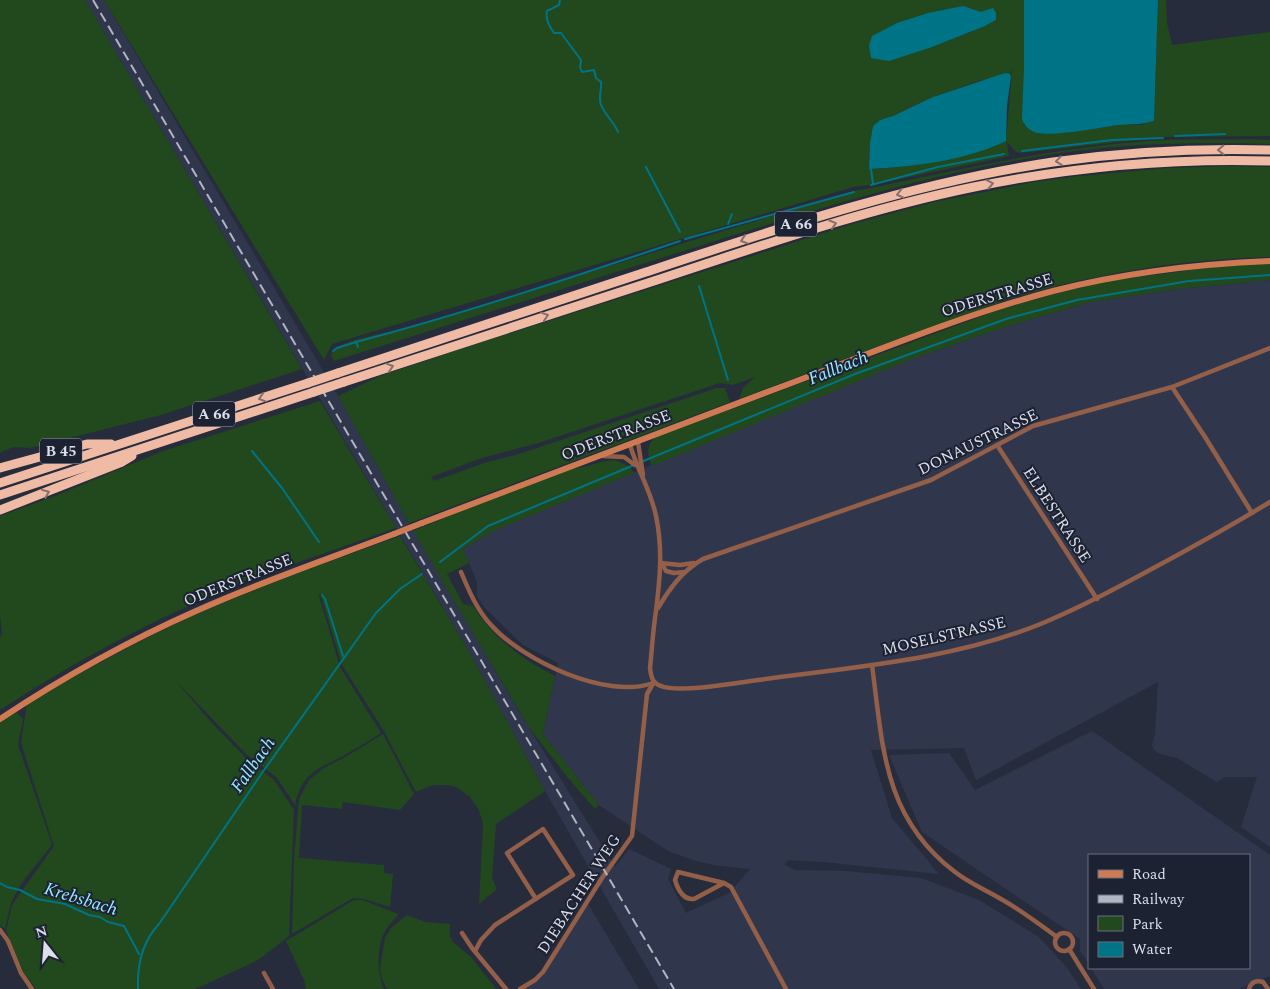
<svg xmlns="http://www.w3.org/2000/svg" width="1270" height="989" viewBox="0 0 1270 989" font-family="Spectral,serif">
<rect width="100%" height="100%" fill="#272c3d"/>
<!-- built -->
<g fill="#30374d">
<polygon points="85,0 104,0 338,396 409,523 520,713 615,867 629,849 671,869 668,879 686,913 729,893 750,869 713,865 693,860 668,851 599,805 543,734 558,663 523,645 485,608 477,596 477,582 463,549 498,529 755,422 910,360 996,330 1090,302 1179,289 1270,280 1270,847 1241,827 1257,777 1225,777 1217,782 1177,758 1157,753 1153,748 1152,745 1155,735 1158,682 976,780 964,748 871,750 892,818 939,874 823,862 788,860 785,865 795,870 845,871 921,878 979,900 1039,937 1067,968 1081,989 659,989 545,791 468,650"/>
<polygon points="1092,731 1270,855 1270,976 1239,989 1104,989 1091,968 1249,968 1249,855 1089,855 1089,964 1080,951 1080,939 922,832 889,755 949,753 975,790"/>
<polygon points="588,904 639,989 523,989 543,976"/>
</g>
<!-- green -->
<g fill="#22481d" fill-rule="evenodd">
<polygon points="0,0 85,0 302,369 161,415 30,448 13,447 0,453"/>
<path d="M104 0H1024V125L1036 132 1049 133 1121 125H1140L1154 121 1158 0H1166L1167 23 1172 45 1270 32V136L1163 137 1020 153 1016 152 1007 142 1009 156 871 185 853 187 332 344 324 360ZM963 6 981 12 996 20 985 26 932 47 946 10ZM1012 69 1006 141C980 154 952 158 923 163 905 166 887 169 869 169L870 143 873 126 880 120 893 116 933 97 979 81 1010 74Z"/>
<path d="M1249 139 1270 140V144C1205 142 1141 143 1076 151 939 169 808 212 677 253 563 289 448 325 334 361L331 356C332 352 333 349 338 347 353 338 389 332 408 328L853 191 871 188C968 168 1066 145 1165 140 1193 139 1221 140 1249 139Z"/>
<path d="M1231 166 1270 167V257C1187 259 1103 272 1023 295 997 303 971 313 944 322 875 347 807 373 739 399L743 388 755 377 733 385 720 383 538 443 482 458 431 477 434 481 484 463 522 453 717 388H725L730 402 409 523 338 396 380 376 464 348 852 224 934 202 1034 182 1079 176 1169 168Z"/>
<path d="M1270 263V280L1179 289 1090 302 996 330 910 360 652 466C647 455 646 445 656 437L1001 309 1073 289 1114 280 1214 267Z"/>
<path d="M320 401 396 528C338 549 278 568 221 592 143 624 70 665 0 710V638L2 633 0 615V516L55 496 163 451Z"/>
<path d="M614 460 629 466 634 473 498 529 463 549 469 563 447 574 463 604 473 606C492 637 523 660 555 676L543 734 599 805 595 809 568 778 528 726 413 531 463 510 572 469C586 468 599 461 614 460Z"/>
<path d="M400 536 468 650 545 791 496 824 492 878 497 889 479 904 483 824 479 810 470 797 456 787 448 785H433L416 792 384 731 342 665 320 593 319 596 340 667 381 733C370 740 359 747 348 753 321 769 302 770 295 805L277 778 246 754 176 681 210 721 245 757 274 780 294 810 289 936 261 958 250 964 195 989H36L24 973 6 931 12 905 54 846 21 743 27 703C82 672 138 641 195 615 262 585 332 561 400 536Z"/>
<polygon points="15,711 23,719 18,745 51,841 51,846 21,884 11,903 5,929 0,925 0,722"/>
<polygon points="383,734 414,794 400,810 343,802 342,809 302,805 299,858 384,865 384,873 393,874 390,907 364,899 353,898 292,934 294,858 299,799 309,780 324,768 347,756"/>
<path d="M354 900H363L398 914C395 920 389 924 386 930 376 945 377 973 384 989H306L304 980 286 941Z"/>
<polygon points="407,915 425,922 450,924 450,936 453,942 471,957 496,989 387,989 382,979 380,968 385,938 391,928"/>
</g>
<!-- water -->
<g fill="#007487">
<path d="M1024 0H1158L1154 121C1140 125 1133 124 1119 125 1101 127 1050 138 1034 132 1028 129 1024 125 1022 119L1024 68Z"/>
<polygon points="963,6 981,12 993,8 996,13 996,20 985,26 932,47 889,61 871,58 869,46 872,36 897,23 928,13"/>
<path d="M1005 73 1010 74 1011 76 1007 106 1006 141C968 160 912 167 869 169L870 143 873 126 880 120 893 116 933 97Z"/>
</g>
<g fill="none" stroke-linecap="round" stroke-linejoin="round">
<!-- stream -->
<g stroke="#007487" stroke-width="2">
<path d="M560 0 559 5 547 11C545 19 549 26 554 33H561L581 60 580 67 582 72 594 70 596 78 601 82C602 90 598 97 601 105 605 115 614 122 618 132"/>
<polyline points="1175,136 1225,134"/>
<polyline points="1022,151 1112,140 1163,138"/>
<polyline points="646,167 680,232"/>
<polyline points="871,169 873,184"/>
<polyline points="871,185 938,167 1004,154"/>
<polyline points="728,224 732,214"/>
<polyline points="685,239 854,192"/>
<polyline points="699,286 728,380"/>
<path d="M356 342C466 313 573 277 680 241"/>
<polyline points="333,351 337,348 356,342 358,347"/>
<polyline points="252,451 282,488 319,542"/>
<polyline points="641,462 855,374 1006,319 1077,300 1189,281 1270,275"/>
<polyline points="440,562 488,526 634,465"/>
<polyline points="322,595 325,599 343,656"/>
<polyline points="0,883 7,887 20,890 37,899 65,904 89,915 100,917 108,922 124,926 139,954"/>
<path d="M138 989C137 964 142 942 159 924L262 773 376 613 400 589 422 574"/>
</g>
<!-- street -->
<g stroke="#945f48" stroke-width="4.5">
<polyline points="1172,387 1205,437 1252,513"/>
<polyline points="638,442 643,475"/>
<path d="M630 445C637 469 651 491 656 516 663 550 660 578 656 611 653 630 652 649 650 668 651 676 652 683 661 686 679 693 737 683 758 680 853 667 953 660 1043 623 1084 606 1122 585 1161 564 1198 544 1234 524 1270 502"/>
<polyline points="997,445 1097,599"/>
<polyline points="603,456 624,457 635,465"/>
<polyline points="661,563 680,565 694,563"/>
<polyline points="662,564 666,571 674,573 684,572"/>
<path d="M461 572C469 591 477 610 491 625 522 660 606 700 653 683"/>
<path d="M658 608C670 588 682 571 703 559L931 480 1033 426 1172 387 1270 348"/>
<path d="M872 665C883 747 883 817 955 872 969 883 986 890 1001 899 1021 910 1039 924 1057 937"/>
<path d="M724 883 694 899C683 900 678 890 675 880L678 872 724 883 731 887 786 989"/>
<polyline points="0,930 8,941 21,973 32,989"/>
<polyline points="462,933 472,948 506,989"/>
<circle cx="1064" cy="942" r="9"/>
<polyline points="1069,949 1094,989"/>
<polyline points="475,951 481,940 495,925 573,875 543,829 507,853 536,899"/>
<polyline points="264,973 273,989"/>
<polyline points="520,989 535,980 543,972 602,878 632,836 647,694 654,682"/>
<path d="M1249 989C1251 982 1256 980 1263 982L1268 989"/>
</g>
<!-- secondary -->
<g stroke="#ce7a53" stroke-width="6">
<path d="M422 523C541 478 659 433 778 388 869 354 959 316 1053 291 1123 273 1197 264 1270 261"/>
<path d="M0 719C62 678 128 641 196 611 260 582 328 559 394 534"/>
</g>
<!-- highway -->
<g stroke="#f0bba4" stroke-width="9">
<path d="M338 373C440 340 543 306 646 272 779 228 913 183 1053 162 1124 152 1197 148 1270 150"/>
<path d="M344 382C449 348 554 313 660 279 763 245 867 209 974 187 1071 167 1170 158 1270 161"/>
<polyline points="0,468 87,444 111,444"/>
<polyline points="0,483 308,383"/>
<polyline points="0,495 314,392"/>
<polyline points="0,510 122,462 132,456"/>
</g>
<!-- rail -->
<polyline stroke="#b1b5c1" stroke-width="2" stroke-dasharray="10 5" stroke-linecap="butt" points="93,0 674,989"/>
<!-- secondary-bridge -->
<polyline stroke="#ce7a53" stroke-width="6" points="394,534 422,523"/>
<!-- highway-bridge -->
<g stroke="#f0bba4" stroke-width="9">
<polyline points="308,383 338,373"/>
<polyline points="314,392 344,382"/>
</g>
</g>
<!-- one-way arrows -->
<defs><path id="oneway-chevron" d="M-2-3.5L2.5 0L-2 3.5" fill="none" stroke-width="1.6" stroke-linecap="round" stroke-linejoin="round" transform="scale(1.25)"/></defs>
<g stroke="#866e6c">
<use href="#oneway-chevron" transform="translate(1221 150) rotate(179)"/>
<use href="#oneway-chevron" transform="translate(1059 161) rotate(173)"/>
<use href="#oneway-chevron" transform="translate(990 184) rotate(-11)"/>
<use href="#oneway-chevron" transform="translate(900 194) rotate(166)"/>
<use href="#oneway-chevron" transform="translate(833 224) rotate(-17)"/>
<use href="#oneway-chevron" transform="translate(744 240) rotate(162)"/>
<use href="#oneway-chevron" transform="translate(545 316) rotate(-18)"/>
<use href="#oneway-chevron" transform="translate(390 367) rotate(-18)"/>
<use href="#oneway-chevron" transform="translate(262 398) rotate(162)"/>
<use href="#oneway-chevron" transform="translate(46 493) rotate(-22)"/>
</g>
<g text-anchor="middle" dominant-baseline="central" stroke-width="4" stroke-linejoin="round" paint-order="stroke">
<!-- shield labels -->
<g fill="#1d2233" stroke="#a2a6b3" stroke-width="1">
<rect x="775" y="211.5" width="42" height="25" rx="4"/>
<rect x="193" y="401.5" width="42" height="25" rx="4"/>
<rect x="40" y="438.5" width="42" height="25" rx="4"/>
</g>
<g font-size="15" font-weight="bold" fill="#dbdfea">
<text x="796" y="224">A 66</text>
<text x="214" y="414">A 66</text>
<text x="61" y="451">B 45</text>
</g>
<!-- street labels -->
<g font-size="16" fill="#dbdfea" stroke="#1d2233">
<text transform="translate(997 295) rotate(-17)">ODERSTRASSE</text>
<text transform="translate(616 435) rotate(-21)">ODERSTRASSE</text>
<text transform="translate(978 442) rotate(-26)">DONAUSTRASSE</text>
<text transform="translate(1057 515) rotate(57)">ELBESTRASSE</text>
<text transform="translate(238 580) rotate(-22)">ODERSTRASSE</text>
<text transform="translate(944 636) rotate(-13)">MOSELSTRASSE</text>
<text transform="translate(579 894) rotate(-57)">DIEBACHER WEG</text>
</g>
<!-- water labels -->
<g font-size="18" font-style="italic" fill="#96ebff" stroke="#1d2233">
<text transform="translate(838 368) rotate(-22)">Fallbach</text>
<text transform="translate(253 765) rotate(-55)">Fallbach</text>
<text transform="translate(81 899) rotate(17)">Krebsbach</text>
</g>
</g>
<!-- legend -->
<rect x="1088" y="854" width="162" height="115" fill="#1d2233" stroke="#696e7c"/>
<rect x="1098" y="870" width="25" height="8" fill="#ce7a53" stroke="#696e7c"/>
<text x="1132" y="879" font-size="15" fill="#dbdfea">Road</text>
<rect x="1098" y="895" width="25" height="8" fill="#b1b5c1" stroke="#696e7c"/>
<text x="1132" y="904" font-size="15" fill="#dbdfea">Railway</text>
<rect x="1098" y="916" width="25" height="15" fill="#22481d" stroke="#696e7c"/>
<text x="1132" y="929" font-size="15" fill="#dbdfea">Park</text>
<rect x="1098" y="942" width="25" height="15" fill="#007487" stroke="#696e7c"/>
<text x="1132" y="954" font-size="15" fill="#dbdfea">Water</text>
<!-- north arrow -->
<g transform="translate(45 944) rotate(343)" stroke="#1d2233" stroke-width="4" paint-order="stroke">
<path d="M0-4L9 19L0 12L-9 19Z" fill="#dbdfea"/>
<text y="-8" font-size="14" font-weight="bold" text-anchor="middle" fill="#dbdfea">N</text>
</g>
</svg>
